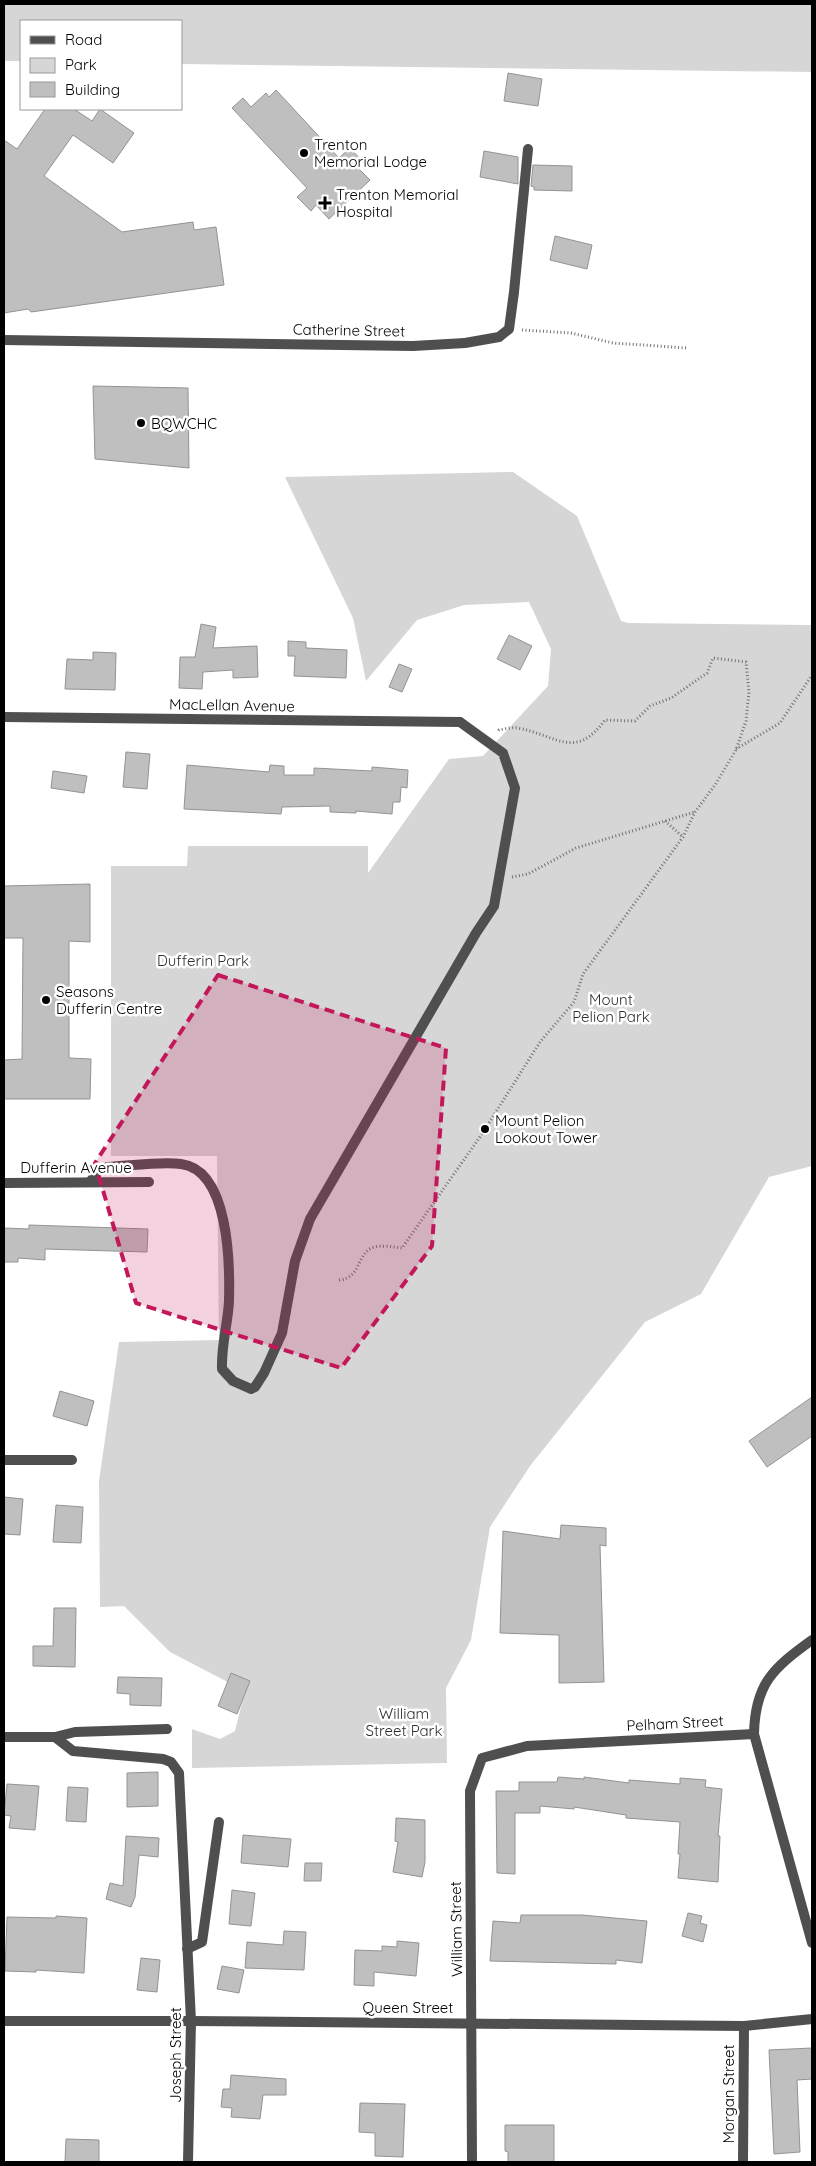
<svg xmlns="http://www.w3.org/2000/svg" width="816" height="2166" viewBox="0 0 816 2166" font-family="Quicksand,sans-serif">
<rect width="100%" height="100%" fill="#fff"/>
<!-- green -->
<g fill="#d6d6d6">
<polygon points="4,4 812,4 812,72 181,64 181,21 21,21 21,61 4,61"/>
<polygon points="513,472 577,516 621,621 628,623 812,625 812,1166 769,1177 701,1294 645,1322 530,1466 490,1527 471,1640 446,1688 447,1763 192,1768 192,1729 220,1739 235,1731 245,1691 170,1652 124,1606 100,1607 99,1481 119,1342 219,1340 217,1156 111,1156 111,866 187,866 188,846 368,846 368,873 449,759 483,756 548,686 551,649 529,602 464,605 417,620 366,681 353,618 285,477"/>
</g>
<!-- building -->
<g fill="#bfbfbf" stroke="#939393">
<polygon points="508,73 542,79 538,106 504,101"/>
<polygon points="276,90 339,158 350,148 363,162 359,169 370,180 329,219 316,205 311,211 297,197 307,188 232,108 243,98 251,107 266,93 269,97"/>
<polygon points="45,109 74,109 92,121 100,109 134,133 113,163 73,135 44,176 122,232 193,222 194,230 216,227 224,285 31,312 28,309 4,313 4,140 17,149"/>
<polygon points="484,151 518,157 518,184 480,177"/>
<polygon points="533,165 572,166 572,191 534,190 534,187 531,186"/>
<polygon points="555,236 592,245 587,269 550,260"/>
<polygon points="93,386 188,388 189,468 95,459"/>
<polygon points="201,624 216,627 213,648 257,646 258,677 233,678 233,670 203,672 202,689 179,688 180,657 195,657"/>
<polygon points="509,635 532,646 520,670 497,659"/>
<polygon points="288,641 306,642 306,648 347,650 346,678 294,676 295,656 288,656"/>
<polygon points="93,652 116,653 115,690 65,689 67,659 93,660"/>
<polygon points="399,664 412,669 402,692 389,687"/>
<polygon points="126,752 150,754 147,789 123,787"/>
<polygon points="187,765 269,772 270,765 284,766 284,775 314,775 314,768 372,771 372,767 408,770 407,788 401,787 400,802 393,802 392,814 356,811 356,813 330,812 330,806 282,807 281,814 184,809"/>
<polygon points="53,771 87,776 84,793 51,788"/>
<polygon points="90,884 90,942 69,941 69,1058 91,1059 90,1099 4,1099 4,1060 22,1059 23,938 4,938 4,886"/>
<polygon points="29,1225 148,1229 147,1252 45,1249 45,1260 18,1258 18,1262 4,1262 4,1228 29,1229"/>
<polygon points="60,1391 94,1401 87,1426 53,1416"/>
<polygon points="812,1397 812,1436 767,1467 749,1441"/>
<polygon points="4,1497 23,1499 20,1535 4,1534"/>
<polygon points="56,1505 83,1507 81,1543 53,1542"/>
<polygon points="561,1525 606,1528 606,1546 600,1545 604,1682 559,1683 559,1635 500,1633 503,1531 560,1539"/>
<polygon points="54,1608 76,1608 75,1667 33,1666 33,1646 53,1646"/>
<polygon points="231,1673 250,1681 237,1714 218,1706"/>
<polygon points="118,1677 162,1678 161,1706 130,1705 130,1694 117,1693"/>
<polygon points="158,1772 158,1806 127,1807 127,1773"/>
<polygon points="558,1777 584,1779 584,1777 629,1783 629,1780 680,1784 680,1778 706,1780 705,1787 722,1789 718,1836 720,1836 718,1882 678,1878 680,1854 678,1854 680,1822 626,1818 626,1815 574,1807 574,1809 540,1806 540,1813 515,1813 515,1874 497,1873 496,1791 519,1791 519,1782 557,1782"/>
<polygon points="7,1784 39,1786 35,1830 9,1828 11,1816 4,1815"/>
<polygon points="68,1787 88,1788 86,1822 66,1821"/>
<polygon points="396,1818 425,1820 425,1862 422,1877 393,1872 398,1842 395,1841"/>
<polygon points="243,1835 291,1839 288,1867 241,1863"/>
<polygon points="126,1836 159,1838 158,1857 139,1855 135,1897 131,1907 106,1899 110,1883 123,1886"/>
<polygon points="305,1863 322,1863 321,1881 304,1881"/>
<polygon points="232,1890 255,1893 251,1926 229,1924"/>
<polygon points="688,1913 702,1916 700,1923 707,1925 703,1942 682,1936"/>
<polygon points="521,1915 582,1915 647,1921 642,1963 616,1960 616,1964 490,1961 493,1921 520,1923"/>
<polygon points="56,1916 87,1918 84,1973 36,1970 36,1972 5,1971 7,1917 56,1918"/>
<polygon points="284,1931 306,1932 304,1970 245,1968 247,1942 283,1945"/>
<polygon points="397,1941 419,1943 416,1976 374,1972 374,1986 354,1985 355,1950 382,1951 382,1946 397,1947"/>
<polygon points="141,1958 160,1960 157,1992 137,1990"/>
<polygon points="222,1966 244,1970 239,1993 217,1989"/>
<polygon points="812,2048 812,2079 797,2080 800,2152 774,2154 769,2050"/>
<polygon points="231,2075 286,2079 286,2095 263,2095 260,2119 231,2117 232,2108 221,2107 223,2089 230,2089"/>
<polygon points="360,2103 405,2104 403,2157 375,2156 375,2133 359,2132"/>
<polygon points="505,2125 554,2125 554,2162 508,2162 508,2152 505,2151"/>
<polygon points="66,2139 99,2140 99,2162 65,2162"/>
</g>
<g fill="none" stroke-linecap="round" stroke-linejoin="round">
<!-- path -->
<g stroke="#717171" stroke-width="3" stroke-dasharray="1 2.5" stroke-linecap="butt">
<polyline points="522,330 571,333 613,343 687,348"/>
<polyline points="736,749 780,723 812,675"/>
<polyline points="665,821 683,837"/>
<polyline points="512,877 528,874 576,848 695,812"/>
<path d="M339 1280C362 1278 356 1253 374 1247 382 1245 394 1247 402 1248L482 1134 540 1042 574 1002 583 974 683 837 695 812 715 785 736 750 746 721 749 692 746 662 713 658 707 673 671 698 650 706 635 721 605 720C575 761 556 735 518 728 512 727 505 729 499 730L498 733"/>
</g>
<!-- lane -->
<g stroke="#4f4f4f" stroke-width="10">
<polyline points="465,343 499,337 509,329 514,292 528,149"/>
<path d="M90 1182 98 1171 108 1167C129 1166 162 1161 181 1164 229 1170 230 1263 229 1301 228 1323 221 1346 222 1369L233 1381 251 1389 255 1387 264 1373 282 1333 295 1261 310 1219 476 933 494 906 515 788 503 753 460 722"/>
<polyline points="55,1737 75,1732 167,1729"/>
<polyline points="187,1949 202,1942 219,1822"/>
</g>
<!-- street -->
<g stroke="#4f4f4f" stroke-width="10">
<polyline points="4,340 413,346 465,343"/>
<polyline points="4,717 460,722"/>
<polyline points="4,1183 149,1182"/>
<polyline points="4,1460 72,1460"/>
<path d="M812 1640C773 1668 755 1684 754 1734L812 1943"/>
<polyline points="4,1737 55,1737 73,1751 163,1759 171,1762 179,1773 191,2021 188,2162"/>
<polyline points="4,2021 191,2021 744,2026 812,2019"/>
<polyline points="472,2162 470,1791 482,1758 527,1746 754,1734"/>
<polyline points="743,2162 744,2026"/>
</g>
</g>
<!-- marked area -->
<path fill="#c2185b" fill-opacity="0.2" stroke="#c2185b" stroke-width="4" stroke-dasharray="10 6" stroke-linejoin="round" d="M218 975 446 1048 432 1246 341 1368 136 1303 95 1163Z"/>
<!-- markers -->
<g fill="#000" stroke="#fff" stroke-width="2">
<circle cx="304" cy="153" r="5"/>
<path d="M322.5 195.5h5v5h5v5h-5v5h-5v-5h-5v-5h5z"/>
<circle cx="141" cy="423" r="5"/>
<circle cx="46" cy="1000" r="5"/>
<circle cx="485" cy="1129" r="5"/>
</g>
<g text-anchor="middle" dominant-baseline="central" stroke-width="5" stroke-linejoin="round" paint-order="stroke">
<!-- poi labels -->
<g font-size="15" fill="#000" stroke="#fff" text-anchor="start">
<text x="314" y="144">Trenton<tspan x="314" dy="17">Memorial Lodge</tspan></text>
<text x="336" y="194">Trenton Memorial<tspan x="336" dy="17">Hospital</tspan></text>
<text x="151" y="423">BQWCHC</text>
<text x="56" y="991">Seasons<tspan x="56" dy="17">Dufferin Centre</tspan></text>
<text x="495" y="1120">Mount Pelion<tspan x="495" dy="17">Lookout Tower</tspan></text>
</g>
<!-- street labels -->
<g font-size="15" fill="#000" stroke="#fff">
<text transform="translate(349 330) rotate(1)">Catherine Street</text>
<text transform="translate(232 705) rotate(1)">MacLellan Avenue</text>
<text x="76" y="1167">Dufferin Avenue</text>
<text transform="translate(675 1723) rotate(-3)">Pelham Street</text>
<text transform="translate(456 1929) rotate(-91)">William Street</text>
<text x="408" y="2007">Queen Street</text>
<text transform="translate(175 2055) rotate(-90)">Joseph Street</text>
<text transform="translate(728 2094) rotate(-90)">Morgan Street</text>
</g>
<!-- park labels -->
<g font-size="15" fill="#2d2d2d" stroke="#fff">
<text x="203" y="960">Dufferin Park</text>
<text x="611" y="999">Mount<tspan x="611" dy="17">Pelion Park</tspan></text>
<text x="404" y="1713">William<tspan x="404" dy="17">Street Park</tspan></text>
</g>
</g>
<!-- border -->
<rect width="816" height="2166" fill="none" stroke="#000000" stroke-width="10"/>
<!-- legend -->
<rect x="20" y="20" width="162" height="90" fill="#ffffff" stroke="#999999"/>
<rect x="30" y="36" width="25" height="8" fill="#4f4f4f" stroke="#999999"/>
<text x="65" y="45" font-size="15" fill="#000000">Road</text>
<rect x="30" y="58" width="25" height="15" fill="#d6d6d6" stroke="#999999"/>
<text x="65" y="70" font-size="15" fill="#000000">Park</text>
<rect x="30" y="82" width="25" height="15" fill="#bfbfbf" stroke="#999999"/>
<text x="65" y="95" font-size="15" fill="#000000">Building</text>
</svg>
